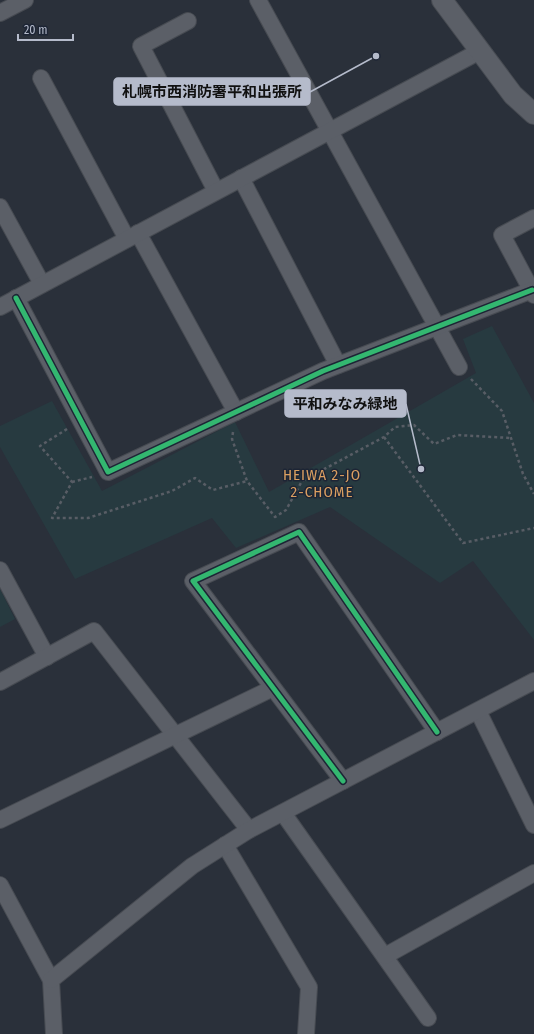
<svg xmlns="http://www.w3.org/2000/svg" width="534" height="1034" viewBox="0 0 534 1034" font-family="'Fira Sans Condensed','Noto Sans JP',sans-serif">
<rect width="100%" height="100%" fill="#2a303a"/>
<!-- green -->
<g fill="#273a40">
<polygon points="492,326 534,403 534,640 473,561 440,583 330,507 236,548 212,518 75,579 0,447 0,426 52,401 102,491 235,422 269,492 476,373 463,339"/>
<polygon points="0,589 15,619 0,627"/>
</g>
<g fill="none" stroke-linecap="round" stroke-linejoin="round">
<defs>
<g id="minor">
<polyline points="258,0 459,367"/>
<polyline points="0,13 25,0"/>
<polyline points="188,21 141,46 216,191"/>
<polyline points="41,78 127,239"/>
<polyline points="241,178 338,365"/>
<polyline points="0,207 42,284"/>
<polyline points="534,218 502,235 534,295"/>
<polyline points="138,233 236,412"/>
<polyline points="16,298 108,472 323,371 532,290"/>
<polyline points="0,307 480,51"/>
<polyline points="0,570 47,657"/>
<polyline points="0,682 94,631 249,830"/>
<polyline points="478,711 534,825"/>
<polyline points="343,781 193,581 299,532 437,732"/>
<polyline points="283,813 428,1018"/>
<polyline points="0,820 273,688"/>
<polyline points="225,845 309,987 306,1034"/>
<polyline points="0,885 51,980 54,1034"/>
<polyline points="385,956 534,873"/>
<polyline points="51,980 192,866 249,830 534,681"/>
</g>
<polyline id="tertiary" points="442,0 513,95 534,114"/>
</defs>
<!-- minor casing -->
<use href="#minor" stroke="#474b52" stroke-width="18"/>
<!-- tertiary casing -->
<use href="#tertiary" stroke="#474b52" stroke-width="22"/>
<!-- path -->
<g stroke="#585d65" stroke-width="2.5" stroke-dasharray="3 3" stroke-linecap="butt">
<polyline points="471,379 502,411 523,474 534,494"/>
<polyline points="67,429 40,446 72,482 52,518 88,518 172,491 195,478 213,490 247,481"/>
<polyline points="233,432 232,439 247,481 275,517 286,510 302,481 384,437 395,427 414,425 434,444 457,435 511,438"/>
<polyline points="384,437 463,543 534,528"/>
<polyline points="72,482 92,477"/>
</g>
<!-- minor -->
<use href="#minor" stroke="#5b5f67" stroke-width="16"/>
<!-- tertiary -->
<use href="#tertiary" stroke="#5b5f67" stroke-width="20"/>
<defs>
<g id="cycleway">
<polyline points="16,298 108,472 323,371 532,290"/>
<polyline points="343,781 193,581 299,532 437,732"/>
</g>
</defs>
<!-- cycleway casing -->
<use href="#cycleway" stroke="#1d2535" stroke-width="8"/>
<!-- cycleway -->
<use href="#cycleway" stroke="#33b770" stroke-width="5"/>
</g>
<g text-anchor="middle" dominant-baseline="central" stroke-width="3" stroke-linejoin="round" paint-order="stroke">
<!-- neighbourhood labels -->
<g font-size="15" letter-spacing="1" fill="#da9f61" stroke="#1d2535">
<text x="322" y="475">HEIWA 2-JO<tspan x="322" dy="17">2-CHOME</tspan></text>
</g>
</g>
<!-- callouts -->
<path fill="none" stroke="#b5bbcb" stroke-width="1.5" d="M376 56L310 92M421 469L406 404"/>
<g fill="#b5bbcb" stroke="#1d2535" stroke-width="1.5">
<circle cx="376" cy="56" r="4"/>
<circle cx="421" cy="469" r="4"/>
</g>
<g fill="#b5bbcb" stroke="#b5bbcb" stroke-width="1.5">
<rect x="114" y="78" width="196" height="27" rx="4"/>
<rect x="285" y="390" width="121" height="27" rx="4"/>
</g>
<g font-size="15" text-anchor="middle" font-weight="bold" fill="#111">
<text x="212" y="97">札幌市西消防署平和出張所</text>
<text x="345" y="409">平和みなみ緑地</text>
</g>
<!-- scale -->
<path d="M18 34v6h55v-6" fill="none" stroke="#b5bbcb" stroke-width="2"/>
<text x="24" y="34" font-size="12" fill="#b5bbcb" stroke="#1d2535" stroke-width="3" paint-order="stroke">20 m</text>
</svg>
